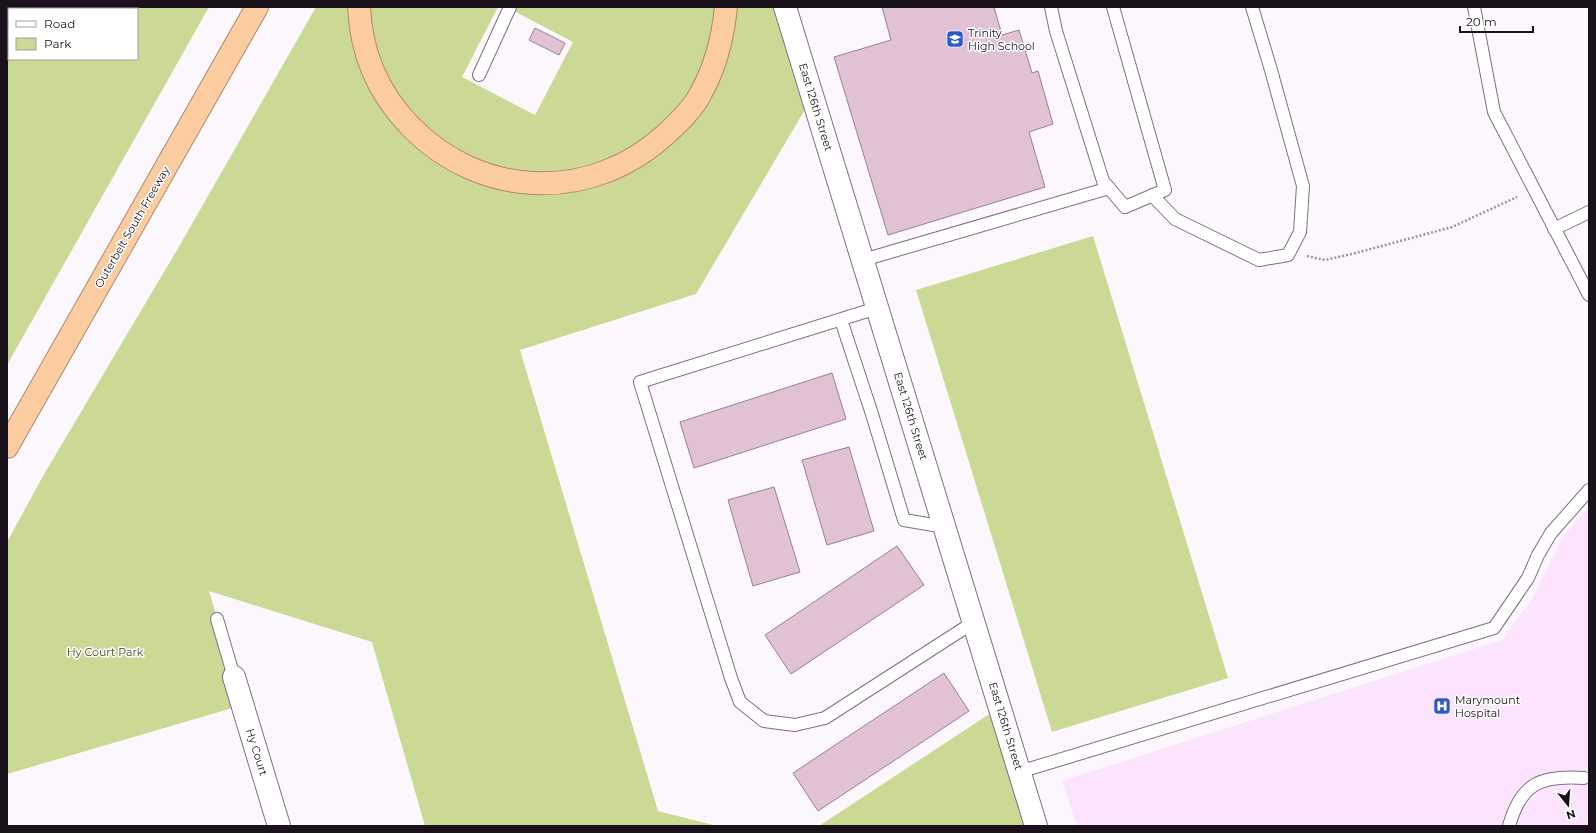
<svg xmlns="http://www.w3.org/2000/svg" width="1596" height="833" viewBox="0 0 1596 833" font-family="Montserrat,sans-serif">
<rect width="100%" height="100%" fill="#fbf7fc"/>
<!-- built -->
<polygon fill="#fce4fe" points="1589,506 1589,826 1077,826 1062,781 1502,640 1532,599 1562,538"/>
<!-- green -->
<g fill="#ccd994" fill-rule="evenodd">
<path d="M7 7H209L7 365ZM9 9H137V59H9Z"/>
<polygon points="316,7 498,7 462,77 535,115 573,42 506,7 785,7 813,96 696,294 520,350 658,811 717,826 425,826 372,642 209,591 243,705 7,774 7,542 43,476 177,250"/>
<polygon points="1093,236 1228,678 1052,732 916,290"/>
<polygon points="1000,707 1032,826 819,826"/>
</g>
<!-- building -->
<g fill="#e1c2d4" stroke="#9c7f90">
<polygon points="882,7 994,7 1002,35 1019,30 1032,73 1038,71 1053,124 1029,132 1045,187 888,235 834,57 891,40"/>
<polygon points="535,28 565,43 559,55 529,40"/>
<polygon points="832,373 846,419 694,468 680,422"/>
<polygon points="849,447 874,531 827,545 802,460"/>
<polygon points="774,487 800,572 753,586 728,500"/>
<polygon points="897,546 924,585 791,674 765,635"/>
<polygon points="944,673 969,711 818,811 793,773"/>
</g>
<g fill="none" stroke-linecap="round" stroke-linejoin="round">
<defs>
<g id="service">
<polyline points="1051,7 1056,31 1103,181 1125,207 1165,190 1113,7"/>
<polyline points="1474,7 1494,112 1589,295"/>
<polyline points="479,75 510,7"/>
<polyline points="1152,195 1175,219 1259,260 1288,255 1300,232 1303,186 1271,70 1252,7"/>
<polyline points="1554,229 1589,212"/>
<polyline points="863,260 1109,188"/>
<polyline points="877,308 640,382 731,678 740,702 764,721 795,725 825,718 974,622"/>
<polyline points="841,320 872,414 904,520 945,527"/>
<polyline points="217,619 234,677"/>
<polyline points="1019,772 1494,628 1528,578 1538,555 1551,533 1589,490"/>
<path d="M1509 826C1521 783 1541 775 1584 778"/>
</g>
<polyline id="minor" points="234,677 279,826"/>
<polyline id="tertiary" points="785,7 1036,826"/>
<g id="motorway">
<path d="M359 7C361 53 378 93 410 126 481 199 591 203 666 134 678 123 693 109 701 93 716 66 723 37 726 7"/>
<polyline points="7,447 257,7"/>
</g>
</defs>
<!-- service casing -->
<use href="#service" stroke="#826d84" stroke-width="14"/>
<!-- minor casing -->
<use href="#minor" stroke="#826d84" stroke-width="24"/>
<!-- tertiary casing -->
<use href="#tertiary" stroke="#826d84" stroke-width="24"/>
<!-- motorway casing -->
<use href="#motorway" stroke="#ac8b71" stroke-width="24"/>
<!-- path -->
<polyline stroke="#9d979e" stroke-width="2.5" stroke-dasharray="2 2" stroke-linecap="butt" points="1307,256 1325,260 1356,253 1452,227 1517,197"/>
<!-- service -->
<use href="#service" stroke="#fff" stroke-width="12"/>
<!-- minor -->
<use href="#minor" stroke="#fff" stroke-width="22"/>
<!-- tertiary -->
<use href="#tertiary" stroke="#fff" stroke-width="22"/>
<!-- motorway -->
<use href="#motorway" stroke="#facca0" stroke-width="22"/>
</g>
<!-- icons -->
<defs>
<symbol id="school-square" viewBox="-11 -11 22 22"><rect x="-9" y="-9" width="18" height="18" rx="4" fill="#2c59c8" stroke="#fff"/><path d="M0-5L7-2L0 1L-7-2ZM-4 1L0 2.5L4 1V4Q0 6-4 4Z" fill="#fff"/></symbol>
<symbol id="hospital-square" viewBox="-11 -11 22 22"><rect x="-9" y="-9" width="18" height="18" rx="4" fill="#2c59c8" stroke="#fff"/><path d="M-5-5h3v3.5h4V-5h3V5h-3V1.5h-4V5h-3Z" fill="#fff"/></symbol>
</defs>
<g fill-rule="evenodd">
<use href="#school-square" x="945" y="29" width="20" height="20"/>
<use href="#hospital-square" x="1432" y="696" width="20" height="20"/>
</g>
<g text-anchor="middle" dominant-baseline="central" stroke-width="3" stroke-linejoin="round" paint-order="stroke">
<!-- poi labels -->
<g font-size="11" fill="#1a121b" stroke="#fff" text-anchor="start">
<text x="968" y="33">Trinity<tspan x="968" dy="13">High School</tspan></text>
<text x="1455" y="700">Marymount<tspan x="1455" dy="13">Hospital</tspan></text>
</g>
<!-- street labels -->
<g font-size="11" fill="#1a121b" stroke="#fff">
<text transform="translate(816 107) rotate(73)">East 126th Street</text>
<text transform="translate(132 227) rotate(-60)">Outerbelt South Freeway</text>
<text transform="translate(911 416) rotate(73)">East 126th Street</text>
<text transform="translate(1006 726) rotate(73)">East 126th Street</text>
<text transform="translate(257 752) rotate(73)">Hy Court</text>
</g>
<!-- park labels -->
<g font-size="11" fill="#3f461f" stroke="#fff">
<text x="105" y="652">Hy Court Park</text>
</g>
</g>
<!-- border -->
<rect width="1596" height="833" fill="none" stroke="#1a121b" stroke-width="16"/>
<!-- legend -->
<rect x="8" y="8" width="130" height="52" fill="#ffffff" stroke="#a3a0a4"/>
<rect x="16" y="21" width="20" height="6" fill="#ffffff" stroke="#a3a0a4"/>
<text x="44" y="28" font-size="12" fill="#1a121b">Road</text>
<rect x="16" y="38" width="20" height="12" fill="#ccd994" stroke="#a3a0a4"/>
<text x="44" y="48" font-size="12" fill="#1a121b">Park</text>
<!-- north arrow -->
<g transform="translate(1568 805) rotate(163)" stroke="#ffffff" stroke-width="3" paint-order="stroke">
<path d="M0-3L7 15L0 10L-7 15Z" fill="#1a121b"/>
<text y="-6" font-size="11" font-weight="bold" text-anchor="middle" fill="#1a121b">N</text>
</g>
<!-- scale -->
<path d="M1460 26v6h73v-6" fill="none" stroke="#1a121b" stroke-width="2"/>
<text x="1466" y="26" font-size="12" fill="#1a121b" stroke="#ffffff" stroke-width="3" paint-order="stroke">20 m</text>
</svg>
